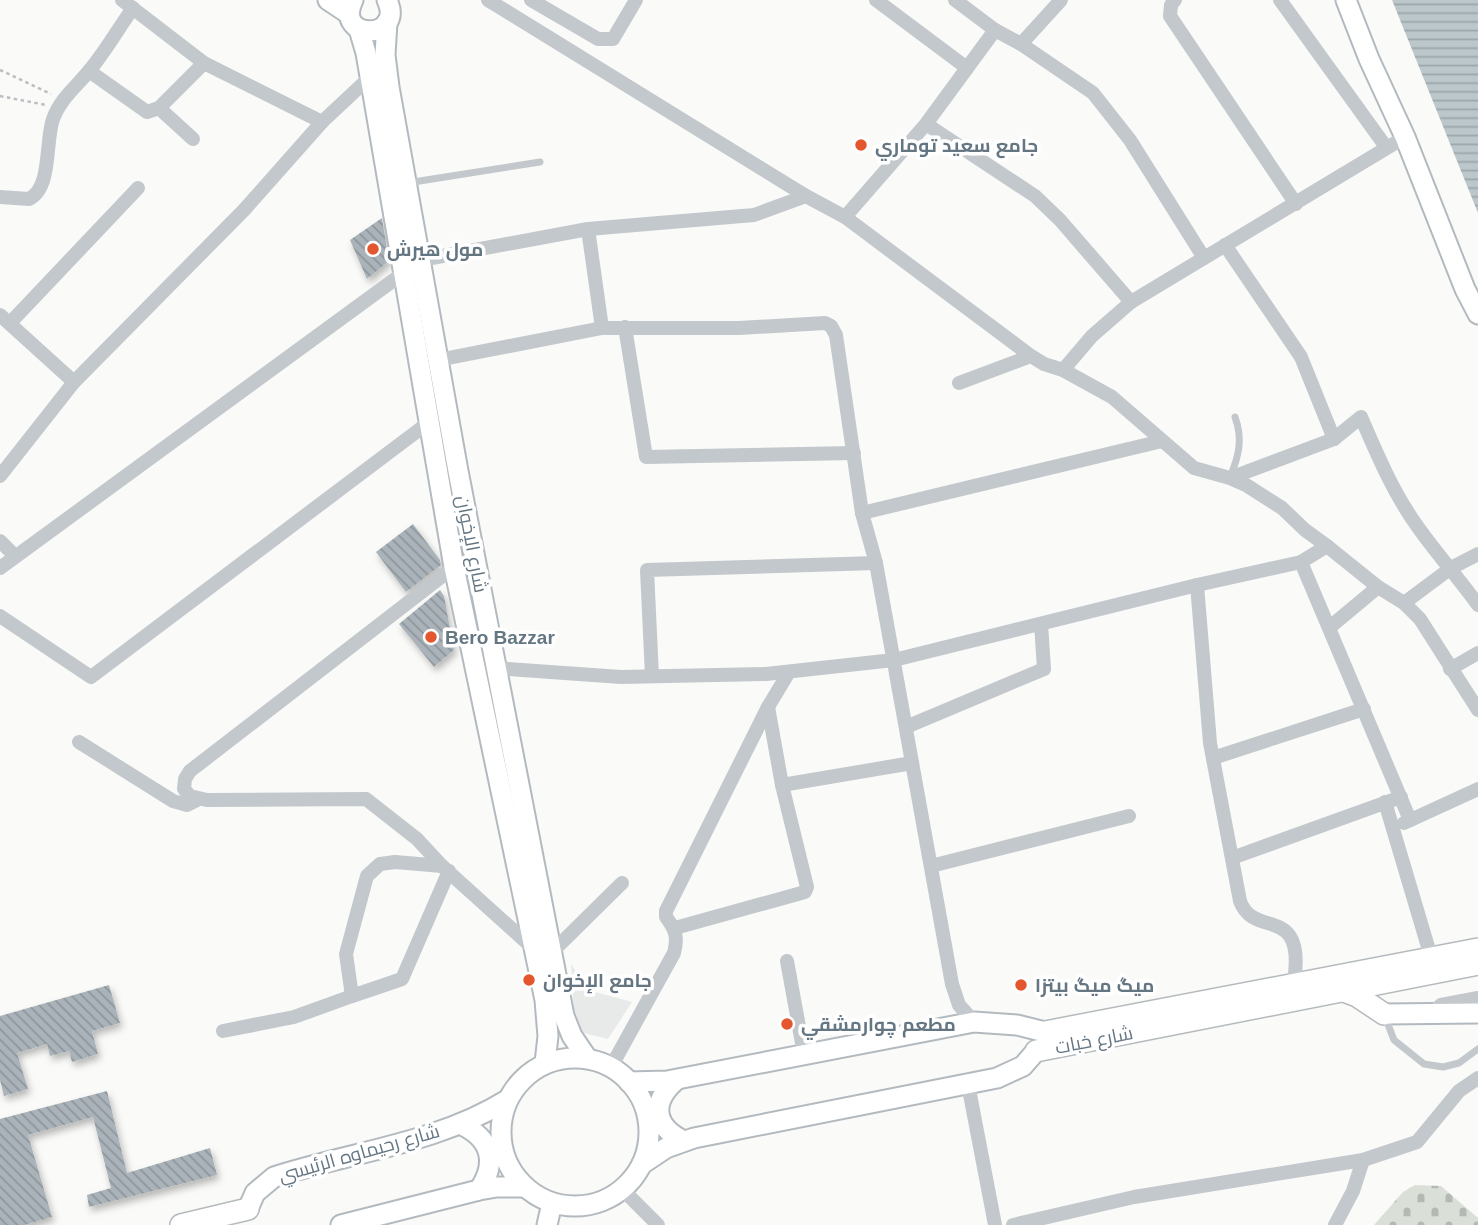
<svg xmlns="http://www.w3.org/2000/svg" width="1478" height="1225" viewBox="0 0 1478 1225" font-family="Helvetica,Cairo,sans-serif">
<defs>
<pattern id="cemetery-stones" width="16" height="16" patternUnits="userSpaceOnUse" patternTransform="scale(1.75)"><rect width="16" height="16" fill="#dadfd7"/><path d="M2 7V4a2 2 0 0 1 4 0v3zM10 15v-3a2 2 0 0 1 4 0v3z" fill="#b4b9b4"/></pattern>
<pattern id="water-rules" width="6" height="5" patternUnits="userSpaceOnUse" patternTransform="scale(1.75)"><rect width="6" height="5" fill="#bbc7cb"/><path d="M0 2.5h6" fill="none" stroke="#9ca6aa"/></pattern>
<pattern id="building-back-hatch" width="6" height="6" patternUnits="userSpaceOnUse" patternTransform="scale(1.75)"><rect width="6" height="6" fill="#aab3b9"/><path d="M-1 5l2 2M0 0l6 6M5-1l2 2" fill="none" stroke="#8e969c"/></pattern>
<filter id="shadow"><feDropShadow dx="2.5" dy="4.5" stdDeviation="3.5" flood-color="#0004"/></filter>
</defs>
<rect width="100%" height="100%" fill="#fafaf8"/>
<!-- built -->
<polygon fill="#e8e9e9" points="571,964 588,990 632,1002 608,1039 575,1031"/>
<!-- cemetery -->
<polygon fill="url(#cemetery-stones)" points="1415,1185 1441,1186 1478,1218 1478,1225 1374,1225 1403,1192"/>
<!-- water -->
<polygon fill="url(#water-rules)" points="1392,0 1478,0 1478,213"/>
<!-- building -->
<g fill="url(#building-back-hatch)" filter="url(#shadow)">
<polygon points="382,218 389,261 367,279 350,240"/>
<polygon points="413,524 440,560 441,565 406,592 376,552"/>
<polygon points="440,590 444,596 454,650 434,667 399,624"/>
<polygon points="109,985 120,1023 92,1031 98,1054 72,1062 69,1051 50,1056 47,1044 17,1053 28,1089 4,1096 0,1080 0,1016"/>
<polygon points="107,1091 127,1173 210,1148 217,1175 89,1207 87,1195 111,1188 93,1117 28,1135 52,1217 25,1225 0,1225 0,1119"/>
</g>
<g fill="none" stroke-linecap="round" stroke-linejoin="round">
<defs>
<g id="secondary">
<polyline points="328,0 349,14"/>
<path d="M353 0C333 41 406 41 387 0"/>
<polyline points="1346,0 1369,59 1405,137 1465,289 1478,314"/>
<polyline points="387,22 385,55 389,87 458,471 564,1016 572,1036 587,1058"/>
<polyline points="359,29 366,53 454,567 545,1000 548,1036 545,1063"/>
<polyline points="1384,1014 1478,1013"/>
<circle cx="575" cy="1132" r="74"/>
<path d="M676 1080C651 1102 653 1126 684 1141"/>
<polyline points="629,1082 667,1081 974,1022 1017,1025 1045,1032"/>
<path d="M460 1124C491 1138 498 1162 479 1190"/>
<polyline points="642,1164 666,1148 694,1138 997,1078 1023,1066 1036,1051"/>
<path d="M248 1209 255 1193 274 1177C351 1152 438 1143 507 1100"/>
<polyline points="341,1225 479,1190 497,1187 525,1187"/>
<polyline points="547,1225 552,1203"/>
</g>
<g id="primary">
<polyline points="1344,991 1357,996 1384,1014"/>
<polyline points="1045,1032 1478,949"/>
<polyline points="1036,1051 1478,964"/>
<polyline points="181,1225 248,1209"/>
</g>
</defs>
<!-- secondary casing -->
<use href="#secondary" stroke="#b3babf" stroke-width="23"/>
<!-- primary casing -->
<use href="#primary" stroke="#b5babe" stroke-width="24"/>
<!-- path -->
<g stroke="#bbbfc2" stroke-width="2.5" stroke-dasharray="3.5 3.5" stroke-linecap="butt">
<polyline points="0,70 51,94"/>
<polyline points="0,96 46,105"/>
</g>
<!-- lane -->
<g stroke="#c3c8cc" stroke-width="7">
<polyline points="407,183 540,162"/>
<path d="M1230 477C1239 456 1243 439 1235 417"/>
<polyline points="1384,1014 1394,1040 1424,1064 1443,1067 1459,1063 1478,1049"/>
</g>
<!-- street -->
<g stroke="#c3c8cc" stroke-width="14">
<polyline points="122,0 204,63 322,122"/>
<polyline points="488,0 806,196 845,217 1031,356 1044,364 1063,370 1112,397 1194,468 1230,478 1246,485 1282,508 1305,530 1327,546 1301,562 1410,820"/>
<polyline points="531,0 598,39 613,39 636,0"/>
<polyline points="876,0 967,68"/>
<polyline points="1175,0 1171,5 1170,16 1296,204"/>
<polyline points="1280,0 1386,147"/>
<polyline points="995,30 1021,44 1093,93 1130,140 1204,258"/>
<polyline points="1021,44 1061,0"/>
<polyline points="89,71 147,112 159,108 204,63"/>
<polyline points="159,108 193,139"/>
<polyline points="926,124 1035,196 1060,220 1131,302"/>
<path d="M0 197 29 199C52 188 45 142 53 119 60 99 76 87 89 71 105 52 118 29 133 8"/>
<polyline points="845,217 926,124 995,30 955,0"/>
<polyline points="588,229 602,328"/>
<polyline points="1225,245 1301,357 1334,439"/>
<polyline points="421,260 588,229 754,215 806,196"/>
<polyline points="0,315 74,382"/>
<polyline points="10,323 138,188"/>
<polyline points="625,327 646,457 854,453"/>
<polyline points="438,360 602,328 739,328 825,323 831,326 836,335 862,513 876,563 952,984 959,1005 974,1022"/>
<polyline points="1063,370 1092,336 1131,302 1405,137"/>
<polyline points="959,383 1031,356"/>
<polyline points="0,476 74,382 244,210 322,122 369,78"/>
<path d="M1230 478 1334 439 1361 417C1377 454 1392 490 1415 523 1435 552 1458 577 1478 605"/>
<polyline points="862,513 1162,441"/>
<polyline points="0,541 15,556"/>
<polyline points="1327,546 1378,587 1404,603 1420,619 1478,710"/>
<polyline points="454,567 190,771 185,779 184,789 190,796 207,800 366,799 417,839 442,866 534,949"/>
<polyline points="0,568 402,274"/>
<path d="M1197 585 1210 743 1240 901C1254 940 1306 902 1294 982"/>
<polyline points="1404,603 1451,568 1478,554"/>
<polyline points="0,616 91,677 428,423"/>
<polyline points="1330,627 1378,587"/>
<polyline points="495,668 621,677 766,674 894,660 1197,585 1301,562"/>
<polyline points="1450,669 1478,653"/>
<polyline points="652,676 647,570 876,563"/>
<polyline points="906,727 1044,669 1041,624"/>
<polyline points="79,742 173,801 187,805 199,799"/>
<polyline points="1213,758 1364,709"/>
<polyline points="782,785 912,763"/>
<polyline points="1385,802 1431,957"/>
<polyline points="1404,823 1478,789"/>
<polyline points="1232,858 1401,797"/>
<polyline points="442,866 395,862 380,864 367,876 346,954 352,996 402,979 449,871"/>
<polyline points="931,866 1129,816"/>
<polyline points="675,928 805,892 807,887 782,785 768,707"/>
<polyline points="552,952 622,883"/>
<polyline points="787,961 804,1054"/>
<polyline points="1434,1011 1441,1005 1478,998"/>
<polyline points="223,1031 294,1017 352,996"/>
<path d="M611 1067 674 953C678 938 676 930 666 917V911L768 707 789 672"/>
<polyline points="968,1084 995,1225"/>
<polyline points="622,1189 658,1225"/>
<polyline points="1013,1225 1134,1197 1363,1160 1417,1142 1459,1091 1478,1078"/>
<polyline points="1335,1225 1353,1191 1363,1160"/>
</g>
<!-- secondary -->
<use href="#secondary" stroke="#fff" stroke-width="19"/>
<!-- primary -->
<use href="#primary" stroke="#fff" stroke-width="21"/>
</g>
<!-- markers -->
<g fill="#e4572e" stroke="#fff" stroke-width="2.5">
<circle cx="861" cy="145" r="7"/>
<circle cx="373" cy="249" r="7"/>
<circle cx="431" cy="637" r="7"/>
<circle cx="529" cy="980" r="7"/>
<circle cx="1021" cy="985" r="7"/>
<circle cx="787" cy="1024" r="7"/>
</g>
<g text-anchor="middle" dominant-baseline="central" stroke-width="7" stroke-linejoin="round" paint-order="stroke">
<!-- poi labels -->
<g font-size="19" font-weight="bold" fill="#657683" stroke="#fff" text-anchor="start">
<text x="875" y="145">جامع سعيد توماري</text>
<text x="387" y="249">مول هيرش</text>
<text x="445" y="637">Bero Bazzar</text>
<text x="543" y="980">جامع الإخوان</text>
<text x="1035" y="985">ميگ ميگ بيتزا</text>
<text x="801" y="1024">مطعم چوارمشقي</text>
</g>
<!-- street labels -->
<g font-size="19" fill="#657683" stroke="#fff">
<text transform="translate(472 544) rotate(79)">شارع الإخوان</text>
<text transform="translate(1094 1040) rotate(-11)">شارع خبات</text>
<text transform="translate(359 1153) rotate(-16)">شارع رحيماوه الرئيسي</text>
</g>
</g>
</svg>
